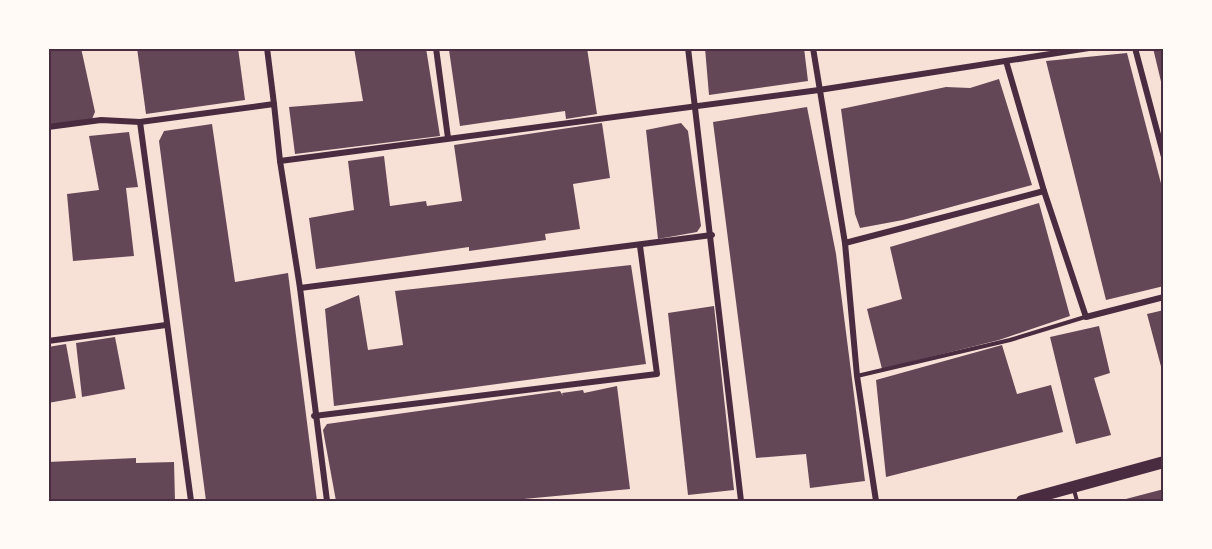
<svg xmlns="http://www.w3.org/2000/svg" width="1212" height="549" viewBox="0 0 1212 549" font-family="'Golos Text',sans-serif">
<rect width="100%" height="100%" fill="#f7e1d7"/>
<!-- building -->
<g fill="#644757">
<polygon points="48,48 81,48 95,112 92,119 48,125"/>
<polygon points="137,48 238,48 245,100 146,114"/>
<polygon points="354,48 426,48 440,136 295,154 289,107 363,101"/>
<polygon points="459,48 587,48 597,114 566,119 565,111 460,126 449,50"/>
<polygon points="705,48 804,48 808,81 709,95"/>
<polygon points="1153,48 1164,48 1164,90 1163,90"/>
<polygon points="1127,53 1164,195 1164,286 1106,300 1046,61"/>
<polygon points="999,79 1032,185 903,220 860,228 855,214 841,109 946,87 970,88"/>
<polygon points="807,107 836,254 865,481 810,488 806,454 756,458 713,122"/>
<polygon points="602,123 610,178 573,184 580,229 545,234 546,240 469,251 469,247 316,269 309,218 354,210 348,161 384,156 390,206 426,201 427,206 462,201 454,145"/>
<polygon points="681,123 688,131 701,226 697,232 658,239 646,130"/>
<polygon points="212,124 235,282 288,273 317,501 206,501 159,141 164,131"/>
<polygon points="129,132 138,187 126,188 134,256 73,261 67,194 99,190 89,136"/>
<polygon points="1039,203 1070,316 999,340 882,369 867,309 902,299 890,247"/>
<polygon points="631,265 646,364 334,406 325,309 359,295 368,350 403,345 395,291"/>
<polygon points="714,306 734,490 688,495 668,313"/>
<polygon points="1164,310 1164,374 1163,374 1147,314"/>
<polygon points="1099,326 1110,373 1094,378 1111,435 1076,444 1050,337"/>
<polygon points="115,337 125,389 82,397 76,343"/>
<polygon points="66,344 76,398 48,403 48,347"/>
<polygon points="1002,345 1017,394 1051,385 1063,432 886,477 876,380"/>
<polygon points="617,386 630,489 504,501 336,501 323,430 327,424 560,391 563,396 562,393 583,390 584,393"/>
<polygon points="136,458 136,463 174,462 175,501 48,501 48,462"/>
<polygon points="1164,489 1164,501 1122,501 1122,500"/>
</g>
<g fill="none" stroke-linecap="round" stroke-linejoin="round">
<!-- service -->
<g stroke="#4a2c40" stroke-width="4">
<polyline points="857,376 1010,340 1085,317"/>
<polyline points="1074,490 1077,501"/>
</g>
<!-- minor -->
<g stroke="#4a2c40" stroke-width="6">
<polyline points="267,48 274,104"/>
<polyline points="436,48 448,138"/>
<polyline points="688,48 741,501"/>
<polyline points="813,48 845,243 857,376 876,501"/>
<polyline points="1135,48 1164,157"/>
<polyline points="1006,61 1044,191 1086,317 1164,297"/>
<polyline points="48,127 101,120 140,122"/>
<polyline points="845,243 1044,191"/>
<polyline points="300,288 712,235"/>
<polyline points="48,341 166,325"/>
<polyline points="314,416 657,374 640,246"/>
<polyline points="191,501 140,122 274,104 280,161"/>
<polyline points="327,501 300,288 280,161 819,90 1089,48"/>
</g>
<!-- secondary -->
<polyline stroke="#4a2c40" stroke-width="12" points="1022,501 1164,462"/>
</g>
<!-- border -->
<rect width="1212" height="549" fill="none" stroke="#fffaf5" stroke-width="99"/>
<rect x="50" y="50" width="1112" height="450" fill="none" stroke="#4a2c40" stroke-width="2"/>
</svg>
